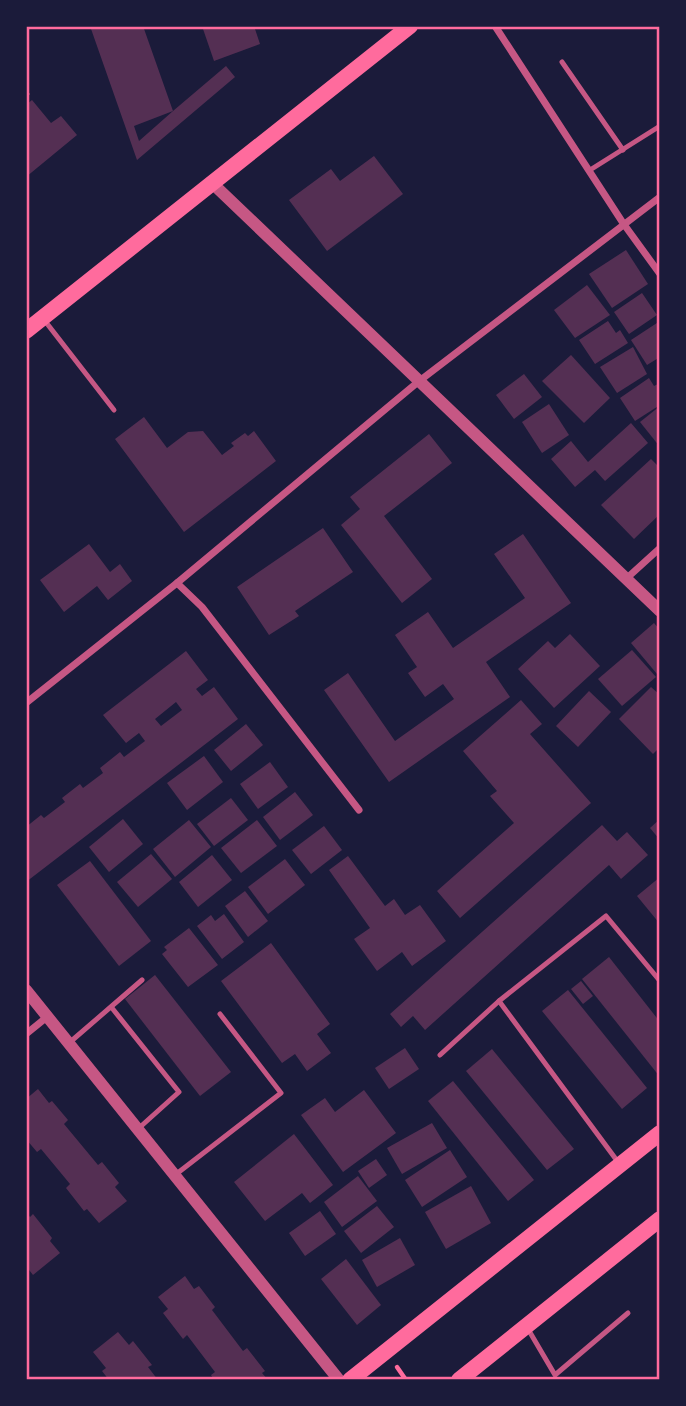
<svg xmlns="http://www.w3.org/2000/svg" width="686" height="1406" viewBox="0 0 686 1406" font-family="Ubuntu,sans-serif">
<rect width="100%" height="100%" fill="#1b1b3a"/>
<!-- building -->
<g fill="#542f53" fill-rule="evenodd">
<polygon points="90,26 143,26 173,111 134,126 139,141 173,111 226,66 235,77 137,160"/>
<polygon points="202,26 254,26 260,44 214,61"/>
<polygon points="32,100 51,123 61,116 77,135 26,177 26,105"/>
<polygon points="374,156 403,194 327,251 289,200 331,169 340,181"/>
<polygon points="626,250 648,284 612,308 589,274"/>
<polygon points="587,285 610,315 575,338 554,310"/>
<polygon points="642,293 657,315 629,334 614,312"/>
<polygon points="608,321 616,333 620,330 628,343 595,364 579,340"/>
<polygon points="660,321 660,357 647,365 631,340"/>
<polygon points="633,347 647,374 617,393 600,367"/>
<polygon points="571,355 610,398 584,423 542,381"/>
<polygon points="524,374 542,397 514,419 496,395"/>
<polygon points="649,378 654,386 658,384 660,387 660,405 635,421 620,398"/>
<polygon points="549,404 569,435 542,453 522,422"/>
<polygon points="660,406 660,447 640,422"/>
<polygon points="144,417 167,448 188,432 203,431 222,455 234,446 231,443 245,433 248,436 254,431 276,461 184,532 115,439"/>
<polygon points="631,423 648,443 605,481 595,470 575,487 551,459 571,441 588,462"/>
<polygon points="429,434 452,463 384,516 432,579 402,603 341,525 360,509 350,497"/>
<polygon points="651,459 660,468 660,514 634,539 601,505"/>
<polygon points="323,528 353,572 295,611 299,616 269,635 237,587"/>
<polygon points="523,534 571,603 486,662 510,697 389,782 324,690 348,673 395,741 454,699 443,684 425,697 408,673 417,667 395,635 428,612 453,648 525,598 494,554"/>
<polygon points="89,544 110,572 120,564 132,581 108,600 97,586 64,612 40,580"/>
<polygon points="654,623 660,630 660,671 657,674 631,643"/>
<polygon points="570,634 600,666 554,708 518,669 548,641 555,648"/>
<polygon points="632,650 656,677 622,706 598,679"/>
<path d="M186 651 208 680 196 689 202 696 214 687 238 719 26 882V827L41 815 44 818 65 802 62 798 80 784 83 788 103 773 100 768 120 752 124 757 145 741 139 733 126 743 103 715ZM176 702 182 710 161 726 155 719Z"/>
<polygon points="651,687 660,695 660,747 653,754 619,719"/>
<polygon points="589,691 611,712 578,747 556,726"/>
<polygon points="521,700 542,724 530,734 591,803 460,918 437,891 514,823 490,796 497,791 463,751"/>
<polygon points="246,724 263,745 231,771 214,750"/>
<polygon points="204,756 223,782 187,810 167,783"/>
<polygon points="270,762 288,787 258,809 240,784"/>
<polygon points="295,792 313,815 280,840 263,817"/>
<polygon points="231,798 248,820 214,846 197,824"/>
<polygon points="123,819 143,844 109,872 89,847"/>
<polygon points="660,819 660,840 650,828"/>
<polygon points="189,820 211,847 175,877 153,849"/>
<polygon points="257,820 277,846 241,873 221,848"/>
<polygon points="602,825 617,841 627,832 648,855 621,879 609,865 425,1030 413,1016 401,1027 390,1014"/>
<polygon points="324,826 342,850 311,874 292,850"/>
<polygon points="151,854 172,879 138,907 117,882"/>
<polygon points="212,855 232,880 198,907 179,882"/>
<polygon points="348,856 385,906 394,899 405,915 420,905 446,941 412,966 402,952 377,971 354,939 370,928 329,870"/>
<polygon points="285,859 305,885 268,914 248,887"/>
<polygon points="90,861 151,941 119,966 57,885"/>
<polygon points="660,877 660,924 637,896"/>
<polygon points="245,891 268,921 248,937 225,906"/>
<polygon points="224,914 244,942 222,959 197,926 211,915 215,921"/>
<polygon points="189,928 218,965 188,987 162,954 167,950 164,947"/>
<polygon points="271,943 330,1024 317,1034 331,1053 307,1071 295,1054 282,1063 221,981"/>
<polygon points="609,957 660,1022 660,1077 582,979"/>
<polygon points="155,975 231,1072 200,1096 125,999"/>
<polygon points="581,981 593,996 583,1004 571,989"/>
<polygon points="568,990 647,1088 622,1109 542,1011"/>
<polygon points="405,1048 419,1069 389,1089 375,1068"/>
<polygon points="492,1049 574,1149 547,1170 466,1071"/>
<polygon points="453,1081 534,1180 508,1201 428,1101"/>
<polygon points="38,1089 49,1103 52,1101 68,1120 64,1124 98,1165 102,1162 119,1183 115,1187 127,1201 99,1223 87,1209 84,1211 66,1188 70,1184 41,1149 37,1152 26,1139 26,1099"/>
<polygon points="364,1090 396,1133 343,1172 301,1115 325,1098 335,1112"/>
<polygon points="432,1123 447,1148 402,1174 387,1148"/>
<polygon points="294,1134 333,1185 310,1203 302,1193 265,1221 234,1182"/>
<polygon points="450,1150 467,1177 422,1207 405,1180"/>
<polygon points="376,1159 387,1175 369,1188 358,1171"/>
<polygon points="358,1176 377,1201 342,1227 324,1202"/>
<polygon points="471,1186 491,1223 446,1249 425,1212"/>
<polygon points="377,1206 394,1227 361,1253 344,1231"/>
<polygon points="320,1211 336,1234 305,1256 289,1233"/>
<polygon points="26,1212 30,1217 33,1214 52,1238 50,1241 60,1253 33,1275 26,1266"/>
<polygon points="400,1238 415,1265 377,1287 362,1260"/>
<polygon points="346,1259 381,1305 357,1325 321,1279"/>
<polygon points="185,1276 194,1289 199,1286 215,1307 212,1310 243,1351 247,1348 265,1371 262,1373 268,1380 214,1380 211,1375 215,1372 187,1335 183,1339 163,1313 168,1309 158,1297"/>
<polygon points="118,1332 129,1345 133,1341 152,1365 148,1367 158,1380 109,1380 102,1371 106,1368 93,1352"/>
</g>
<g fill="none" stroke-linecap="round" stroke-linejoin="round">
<!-- path -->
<polyline stroke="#ff6b9d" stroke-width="4.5" points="397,1367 406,1380"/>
<!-- service -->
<g stroke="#c65784" stroke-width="5">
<polyline points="562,62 623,150"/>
<polyline points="26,95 27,94"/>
<polyline points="590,170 660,126"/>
<polyline points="45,321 114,410"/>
<polyline points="112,1008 179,1092 139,1128"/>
<polyline points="69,1043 142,980"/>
<polyline points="440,1055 499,1001"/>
<polyline points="618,1162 499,1001 606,916 660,981"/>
<polyline points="175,1175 281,1093 220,1014"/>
<polyline points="528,1329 555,1375 628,1313"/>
</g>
<!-- minor -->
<g stroke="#c65784" stroke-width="7">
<polyline points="495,26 623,223 660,274"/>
<polyline points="627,578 660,548"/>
<polyline points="177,583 202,607 359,810"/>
<polyline points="26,703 177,583 418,382 660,197"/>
<polyline points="26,1034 47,1017"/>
</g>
<!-- tertiary -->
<g stroke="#c65784" stroke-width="12">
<polyline points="211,182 660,611"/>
<polyline points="26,990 339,1380"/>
</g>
<!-- primary -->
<g stroke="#ff6b9d" stroke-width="16">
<polyline points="26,331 410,26"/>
<polyline points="350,1380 660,1133"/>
<polyline points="459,1380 660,1219"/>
</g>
</g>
<!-- border -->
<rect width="686" height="1406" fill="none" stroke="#1b1b3a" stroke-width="56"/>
<rect x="28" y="28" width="630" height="1350" fill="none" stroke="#ff6b9d" stroke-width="2.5"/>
</svg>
